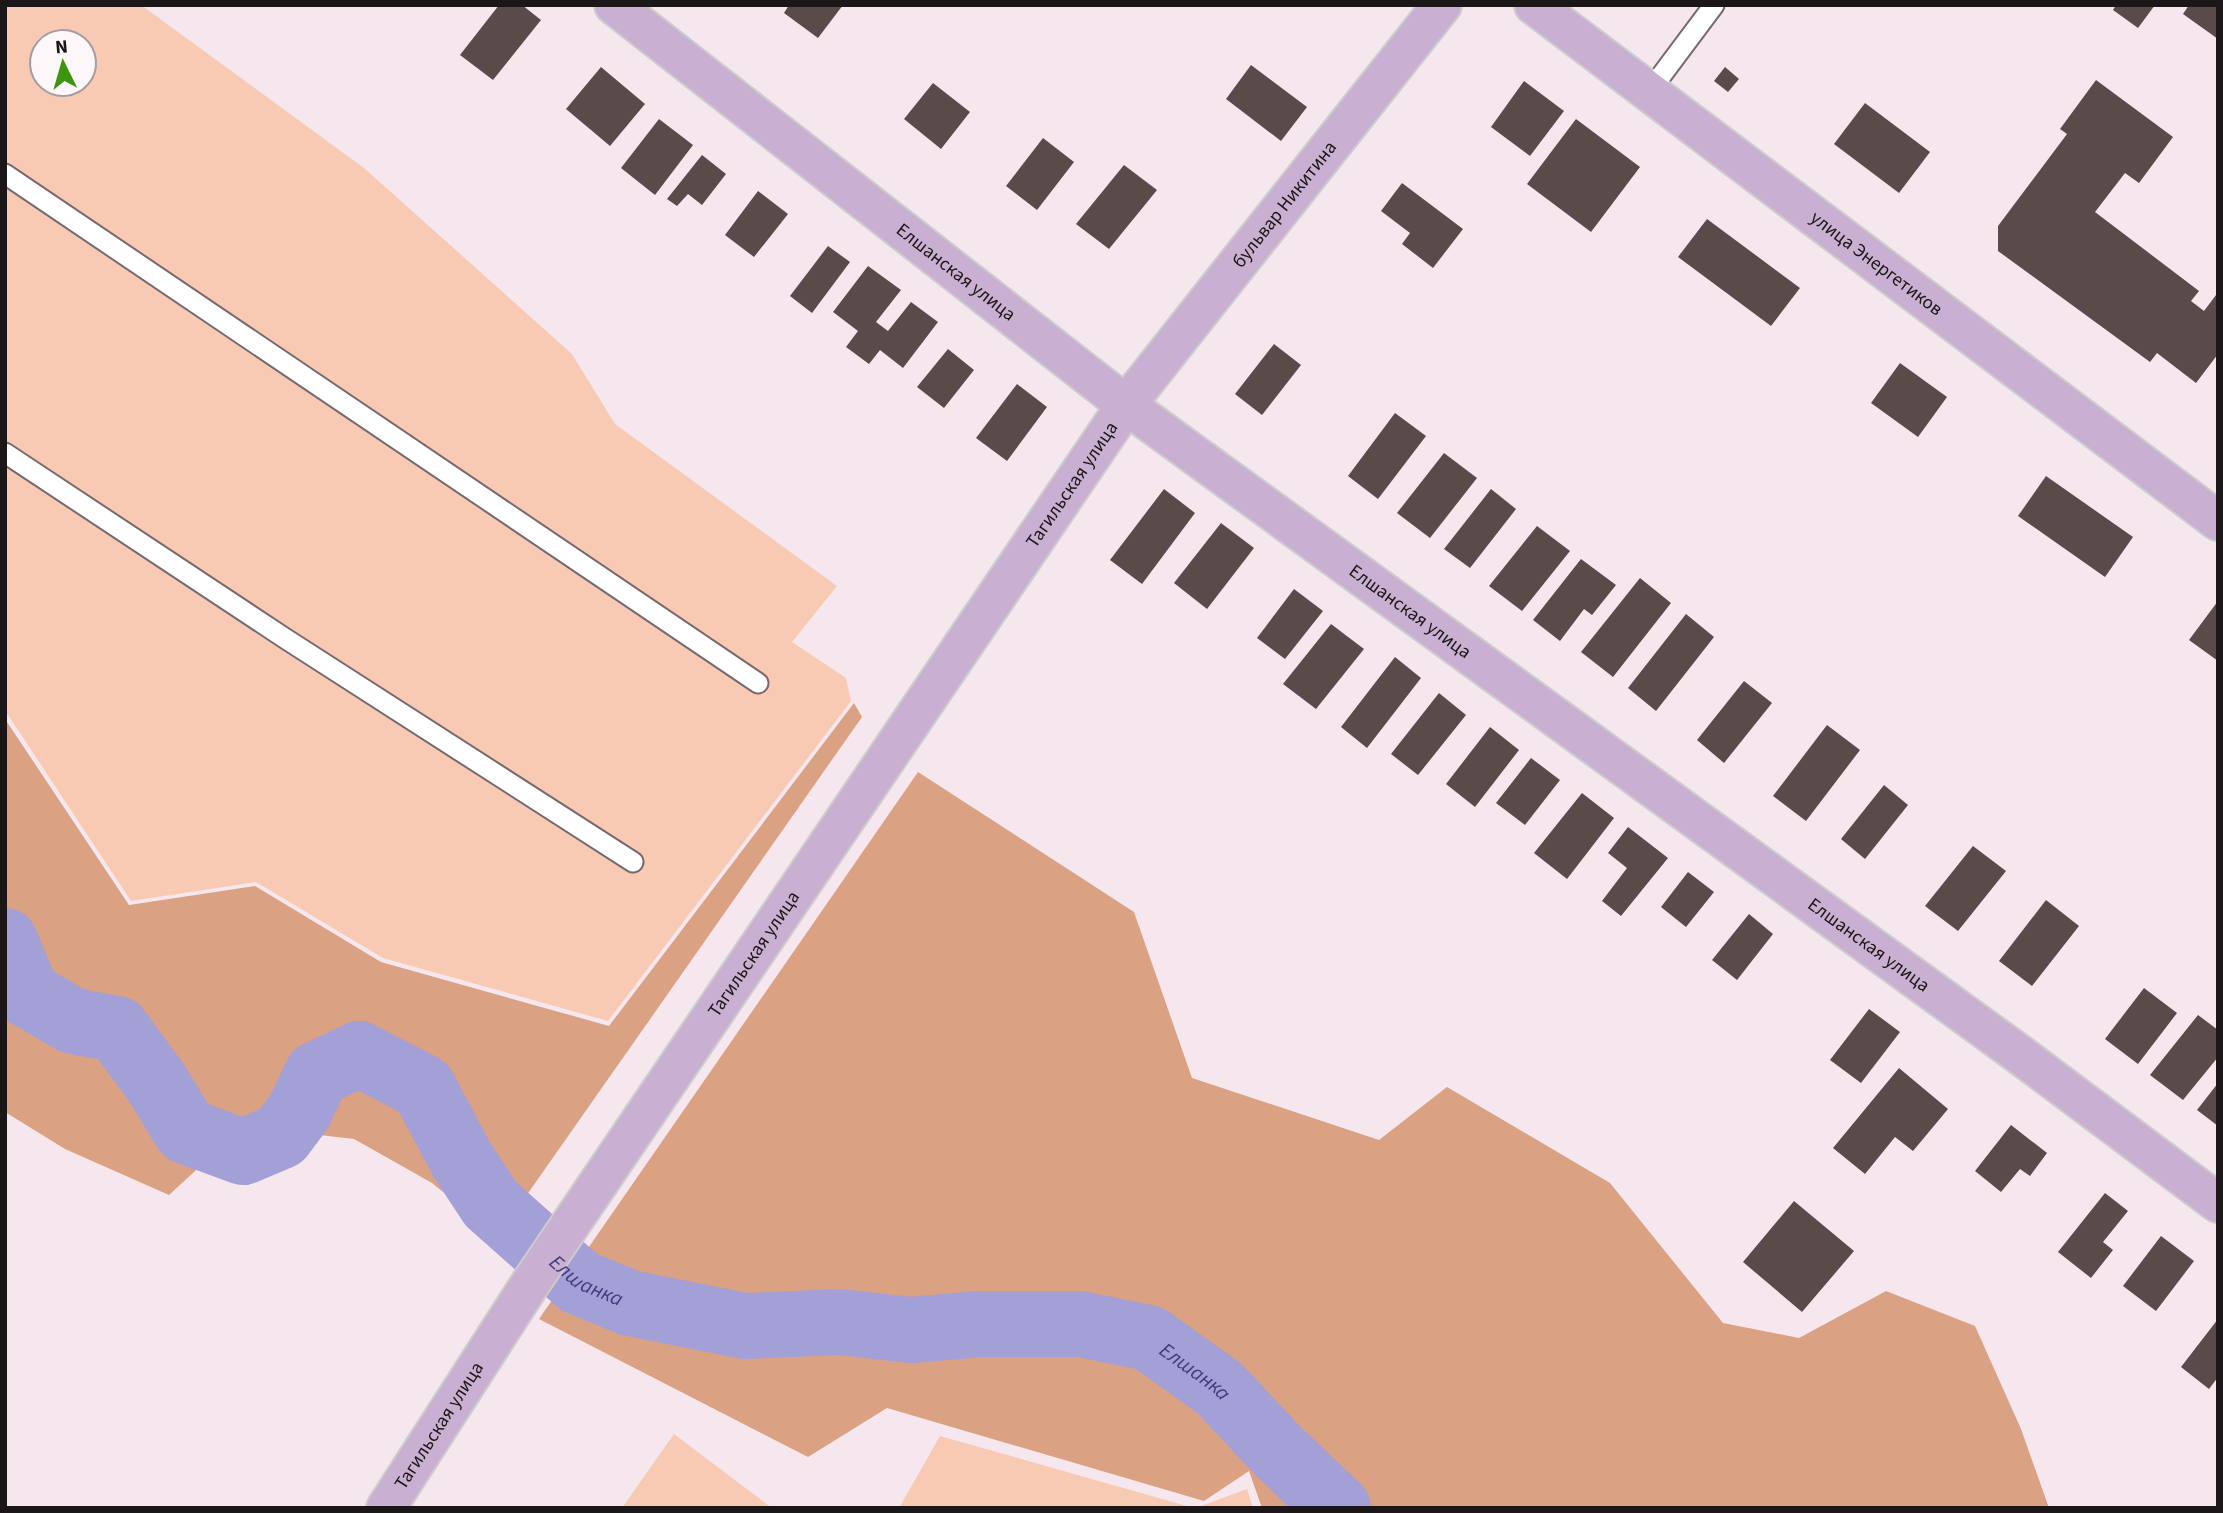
<svg xmlns="http://www.w3.org/2000/svg" width="2223" height="1513" viewBox="0 0 2223 1513" font-family="'Source Sans 3',sans-serif">
<rect width="100%" height="100%" fill="#f6e7ee"/>
<!-- green -->
<g fill="#f8cab3" fill-rule="evenodd">
<path d="M5 5H141L364 168 572 354 615 424 837 586 792 642 846 678 851 701 608 1021 383 958 256 882 131 901 8 715 5 714ZM42 42H84V84H42Z"/>
<polygon points="674,1434 772,1508 622,1508"/>
<polygon points="940,1436 1194,1508 899,1508"/>
<polygon points="1247,1489 1253,1508 1196,1508"/>
</g>
<!-- forest -->
<g fill="#dba183">
<polygon points="854,703 862,717 498,1236 432,1183 354,1139 244,1126 169,1195 65,1149 5,1112 5,719 129,905 255,886 381,962 609,1026"/>
<polygon points="918,772 1134,912 1192,1078 1379,1140 1447,1087 1610,1183 1723,1323 1799,1338 1886,1291 1975,1326 2021,1429 2049,1508 1262,1508 1249,1471 1204,1501 887,1408 808,1457 539,1319"/>
</g>
<g fill="none" stroke-linecap="round" stroke-linejoin="round">
<!-- river -->
<path stroke="#a39fd7" stroke-width="66" id="s1" d="M5 941 27 994 73 1021 117 1029 156 1082 186 1131 243 1152 281 1136 299 1112 317 1074 359 1054 423 1087 462 1160 491 1204 579 1282 630 1303 745 1326 840 1322 911 1330 980 1324H1080L1149 1338 1219 1388 1278 1451 1338 1508"/>
</g>
<!-- building -->
<g fill="#5a4b4b">
<polygon points="499,5 522,5 541,20 493,80 460,55"/>
<polygon points="789,5 843,5 818,38 784,13"/>
<polygon points="2116,5 2155,5 2138,28 2113,10"/>
<polygon points="2189,5 2218,5 2218,39 2183,14"/>
<polygon points="1251,65 1307,107 1281,141 1226,99"/>
<polygon points="601,67 645,104 610,146 566,109"/>
<polygon points="1725,67 1739,79 1728,92 1714,81"/>
<polygon points="2096,80 2173,137 2139,183 2125,173 2095,212 2199,291 2191,301 2204,311 2216,295 2218,296 2218,354 2196,383 2157,353 2150,362 1998,251 1998,226 2067,134 2060,129"/>
<polygon points="1524,81 1564,111 1530,156 1491,127"/>
<polygon points="933,83 970,112 941,149 904,119"/>
<polygon points="1865,103 1930,152 1899,193 1834,144"/>
<polygon points="659,119 693,145 655,195 621,168"/>
<polygon points="1576,119 1640,167 1591,232 1527,184"/>
<polygon points="1043,138 1074,162 1037,210 1006,186"/>
<polygon points="702,155 726,174 702,205 688,194 677,206 667,199"/>
<polygon points="1124,165 1157,190 1109,249 1076,224"/>
<polygon points="1402,183 1463,229 1433,268 1402,244 1410,233 1381,211"/>
<polygon points="758,191 788,214 754,257 725,235"/>
<polygon points="1707,219 1800,288 1771,326 1678,257"/>
<polygon points="828,246 850,262 812,313 790,296"/>
<polygon points="868,266 901,290 876,322 888,331 911,302 938,322 903,368 880,350 869,364 846,347 858,331 833,312"/>
<polygon points="1274,344 1301,365 1262,415 1235,394"/>
<polygon points="948,349 974,370 944,408 917,387"/>
<polygon points="1900,363 1947,397 1918,437 1871,403"/>
<polygon points="1017,384 1047,407 1007,461 976,438"/>
<polygon points="1395,413 1426,436 1378,499 1348,476"/>
<polygon points="1444,453 1477,478 1430,538 1397,513"/>
<polygon points="2046,476 2133,537 2105,577 2018,516"/>
<polygon points="1164,489 1195,513 1142,584 1110,560"/>
<polygon points="1491,489 1516,509 1470,568 1444,549"/>
<polygon points="1221,523 1254,548 1207,609 1174,583"/>
<polygon points="1537,526 1570,551 1522,611 1489,586"/>
<polygon points="1581,559 1616,585 1592,615 1584,609 1560,641 1533,620"/>
<polygon points="1640,578 1671,603 1613,677 1581,652"/>
<polygon points="1294,589 1323,611 1285,659 1257,638"/>
<polygon points="2218,601 2218,661 2189,640"/>
<polygon points="1686,614 1714,637 1656,711 1628,688"/>
<polygon points="1331,624 1364,649 1316,709 1283,684"/>
<polygon points="1395,657 1421,678 1367,748 1341,727"/>
<polygon points="1744,681 1772,703 1724,763 1697,740"/>
<polygon points="1439,693 1466,715 1418,775 1391,754"/>
<polygon points="1827,725 1860,750 1806,821 1773,796"/>
<polygon points="1490,727 1519,750 1475,807 1446,784"/>
<polygon points="1531,758 1560,780 1525,825 1496,803"/>
<polygon points="1884,785 1908,805 1865,859 1841,839"/>
<polygon points="1582,793 1614,818 1567,879 1534,853"/>
<polygon points="1628,827 1668,858 1621,916 1602,901 1627,868 1608,853"/>
<polygon points="1973,846 2006,871 1958,931 1925,906"/>
<polygon points="1688,872 1714,892 1686,927 1661,907"/>
<polygon points="2046,900 2079,926 2032,986 1999,961"/>
<polygon points="1749,914 1773,934 1737,980 1712,960"/>
<polygon points="2144,988 2177,1013 2138,1064 2105,1039"/>
<polygon points="1869,1009 1900,1032 1861,1083 1830,1060"/>
<polygon points="2198,1015 2218,1030 2218,1057 2183,1100 2150,1075"/>
<polygon points="1899,1068 1948,1109 1913,1151 1895,1137 1865,1174 1833,1148"/>
<polygon points="2218,1083 2218,1126 2197,1110"/>
<polygon points="2011,1125 2047,1153 2030,1176 2020,1169 2001,1192 1975,1171"/>
<polygon points="2105,1193 2128,1211 2103,1242 2113,1250 2091,1278 2058,1252"/>
<polygon points="1794,1201 1854,1251 1802,1312 1743,1262"/>
<polygon points="2161,1236 2194,1261 2156,1311 2123,1286"/>
<polygon points="2218,1319 2218,1377 2209,1389 2181,1367"/>
</g>
<g fill="none" stroke-linecap="round" stroke-linejoin="round">
<defs>
<g id="lane">
<polyline points="1649,92 1714,5"/>
<polyline points="5,174 758,683"/>
<polyline points="5,453 286,639 633,862"/>
</g>
<g id="primary">
<path id="s2" d="M614 5 1126 405 2023 1057 2218 1203"/>
<path id="s3" d="M1534 5 2218 521"/>
<path id="s4" d="M386 1508 530 1284 1126 405 1442 5"/>
</g>
</defs>
<!-- lane casing -->
<use href="#lane" stroke="#76696f" stroke-width="23"/>
<!-- primary casing -->
<use href="#primary" stroke="#cdcccc" stroke-width="42"/>
<!-- lane -->
<use href="#lane" stroke="#fff" stroke-width="19"/>
<!-- primary -->
<use href="#primary" stroke="#c9afd1" stroke-width="38"/>
</g>
<g text-anchor="middle" dominant-baseline="central" stroke-width="7" stroke-linejoin="round" paint-order="stroke">
<!-- street labels -->
<g font-size="19" fill="#1b1618" stroke="#fdf7fa">
<text stroke="none"><textPath href="#s4" startOffset="1584">бульвар Никитина</textPath></text>
<text stroke="none"><textPath href="#s3" startOffset="429">улица Энергетиков</textPath></text>
<text stroke="none"><textPath href="#s2" startOffset="434">Елшанская улица</textPath></text>
<text stroke="none"><textPath href="#s4" startOffset="1232">Тагильская улица</textPath></text>
<text stroke="none"><textPath href="#s2" startOffset="1001">Елшанская улица</textPath></text>
<text stroke="none"><textPath href="#s2" startOffset="1568">Елшанская улица</textPath></text>
<text stroke="none"><textPath href="#s4" startOffset="665">Тагильская улица</textPath></text>
<text stroke="none"><textPath href="#s4" startOffset="98">Тагильская улица</textPath></text>
</g>
<!-- water labels -->
<g font-size="21" font-style="italic" fill="#453b7e" stroke="#fdf7fa">
<text stroke="none"><textPath href="#s1" startOffset="830">Елшанка</textPath></text>
<text stroke="none"><textPath href="#s1" startOffset="1460">Елшанка</textPath></text>
</g>
</g>
<!-- border -->
<rect width="2223" height="1513" fill="none" stroke="#1b1618" stroke-width="14"/>
<!-- north arrow -->
<g transform="translate(63 63) rotate(355)"><circle r="33" fill="#fdf7fa" stroke="#a39da0" stroke-width="2"/>
<path d="M0-5L12 26L0 18L-12 26Z" fill="#3b950e"/>
<text y="-10" font-size="19" font-weight="bold" text-anchor="middle" fill="#1b1618">N</text>
</g>
</svg>
